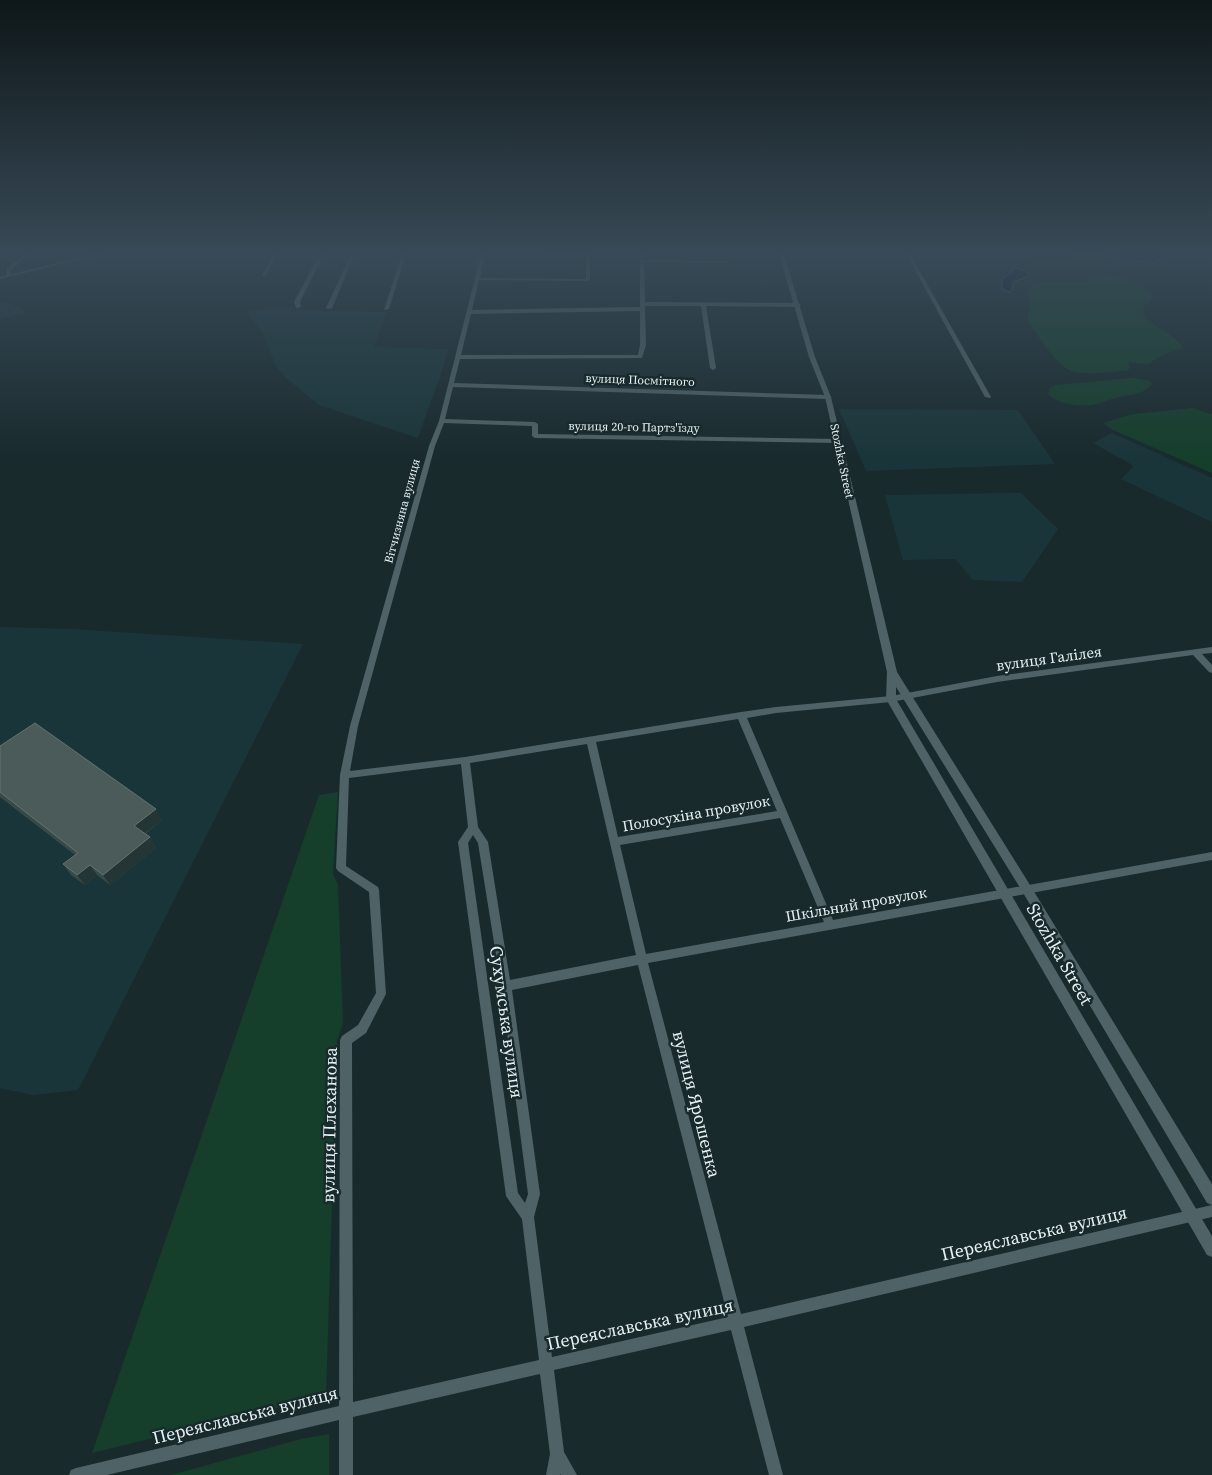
<svg xmlns="http://www.w3.org/2000/svg" width="1212" height="1475" viewBox="0 0 1212 1475" font-family="'Source Serif 4',serif">
<rect width="100%" height="100%" fill="#192a2d"/>
<!-- built -->
<g fill="#1a3539">
<polygon points="0,301 11,304 27,312 0,320"/>
<polygon points="291,306 297,309 387,312 374,347 448,349 443,368 418,438 319,405 286,378 276,366 262,332 246,311"/>
<polygon points="839,409 1018,410 1055,464 866,471"/>
<polygon points="1112,433 1212,478 1212,522 1121,479 1134,466 1093,443"/>
<polygon points="1021,493 1058,529 1022,582 973,580 955,559 903,560 885,495"/>
<polygon points="0,627 72,629 303,644 78,1090 33,1095 0,1088"/>
</g>
<!-- green -->
<g fill="#153e2b">
<polygon points="1073,254 1102,254 1104,257 1072,262 1072,265 1031,262 1042,258"/>
<path d="M1096 275C1119 274 1134 280 1152 294L1151 299 1144 306 1143 315C1157 330 1171 330 1183 348L1160 356 1149 364 1128 362 1130 368 1126 371C1112 371 1078 377 1067 369 1053 360 1040 337 1029 324 1026 316 1030 312 1029 304 1029 300 1027 297 1028 293 1032 275 1070 284 1083 282 1088 281 1091 276 1096 275Z"/>
<path d="M1133 378 1150 381 1152 384C1142 396 1130 394 1116 398 1108 399 1101 404 1093 405 1080 407 1057 404 1048 394L1050 388 1055 385Z"/>
<polygon points="1192,408 1212,414 1212,473 1113,430 1103,423 1133,414"/>
<polygon points="338,792 333,874 338,885 343,1023 337,1041 326,1396 92,1453 319,795"/>
<polygon points="329,1434 329,1475 171,1475 301,1439"/>
</g>
<!-- water -->
<g fill="#00132d" stroke="#455568">
<polygon points="1107,254 1168,254 1160,258 1156,263 1120,259"/>
<polygon points="1013,267 1025,271 1029,276 1013,282 1012,290 1009,292 1002,289 1002,279 1012,272"/>
</g>
<g fill="none" stroke-linecap="round" stroke-linejoin="round">
<!-- minor -->
<g fill="#4f6265" fill-rule="evenodd">
<polygon points="24,254 28,254 11,270 11,274 96,254 103,254 0,279 0,277 7,275 7,269"/>
<polygon points="274,254 278,254 266,276 262,276 262,275"/>
<polygon points="320,254 324,254 300,302 301,307 296,308 294,302"/>
<polygon points="351,254 355,254 332,308 327,309 326,308"/>
<polygon points="402,254 406,254 389,309 384,310"/>
<path d="M481 254H485L480 278 586 279V255H546L544 254H590V280L588 281 479 280 472 310 640 307V254H644V260L725 261 727 262 725 263 644 262 645 302 798 303 801 305 798 307 706 306 716 368 713 370 710 368 701 306H645L646 345 642 358 460 359 454 383 828 395 831 397 828 399 453 387 445 419 535 422 538 424V434L837 439 840 441 837 443 535 438 532 436V426L444 423 435 446 358 726 350 771 465 757 741 712 776 707 891 696 997 676 1212 647V653L1202 654 1212 665V673L1209 672 1193 655 997 682 891 702 776 713 747 718 833 920 1212 852V860L648 963 741 1314 1212 1205V1217L744 1327 783 1475H769L731 1330 554 1370 564 1452 577 1475H561V1474L560 1475H546L550 1454 540 1374 353 1417V1475H339V1420L107 1475H69L71 1470 76 1468 339 1406 340 1040 342 1036 358 1025 376 993 369 892 338 871 336 868 340 775 350 726 429 446 439 421ZM640 311V345L638 355H461L471 314ZM738 719 777 811 618 837 596 742ZM587 744 636 955 510 980 488 842 478 827 470 763ZM461 764 468 827 458 842 506 1196 522 1219 539 1360 353 1402 352 1043 366 1033 386 994 379 890 378 887 346 866 349 778ZM780 818 824 922 646 954 620 845ZM473 835 478 843 501 986 528 1194 525 1203 518 1193 468 843ZM638 965 728 1317 552 1357 534 1217 540 1194 512 990Z"/>
<polygon points="906,254 910,254 991,397 990,398 985,397"/>
</g>
<!-- tertiary -->
<polygon fill="#4f6265" fill-rule="evenodd" points="779,254 784,254 815,357 831,397 897,672 1030,885 1212,1184 1212,1205 1207,1203 1022,891 896,687 896,699 1212,1236 1212,1257 1207,1255 886,699 887,672 825,397 809,357"/>
</g>
<!-- wall -->
<polygon fill="#384a47" points="0,746 162,820 145,834 150,837 156,848 110,885 97,875 85,885 71,875 63,864 75,855 0,797"/>
<!-- shaded-wall -->
<g fill="#243535">
<polygon points="156,809 162,820 141,836 134,826"/>
<polygon points="150,837 156,848 110,885 103,875"/>
<polygon points="90,865 97,875 85,885 77,875"/>
</g>
<!-- building -->
<polygon fill="#4b5b59" stroke="#637371" points="35,723 156,809 134,826 150,837 103,875 90,865 77,875 63,864 78,853 0,792 0,746"/>
<!-- sky -->
<linearGradient id="sky" x2="0" y2="1"><stop stop-color="#0e1719"/><stop offset="0.55" stop-color="#384a57"/><stop offset="1" stop-color="#384a57" stop-opacity="0"/></linearGradient>
<rect width="1212" height="460" fill="url(#sky)"/>
<g text-anchor="middle" dominant-baseline="central" stroke-width="5" stroke-linejoin="round" paint-order="stroke">
<!-- far-street labels -->
<g font-size="12" fill="#e5f0f2" stroke="#192a2d">
<text transform="translate(640 380) rotate(2)">вулиця Посмітного</text>
<text transform="translate(634 427) rotate(1)">вулиця 20-го Партз'їзду</text>
<text transform="translate(842 461) rotate(78)">Stozhka Street</text>
<text transform="translate(402 511) rotate(-75)">Вітчизняна вулиця</text>
</g>
<!-- street labels -->
<g font-size="15" fill="#e5f0f2" stroke="#192a2d">
<text transform="translate(1049 658) rotate(-8)">вулиця Галілея</text>
<text transform="translate(696 813) rotate(-10)">Полосухіна провулок</text>
<text transform="translate(856 904) rotate(-10)">Шкільний провулок</text>
</g>
<!-- near-street labels -->
<g font-size="18" fill="#e5f0f2" stroke="#192a2d">
<text transform="translate(1060 954) rotate(60)">Stozhka Street</text>
<text transform="translate(507 1022) rotate(82)">Сухумська вулиця</text>
<text transform="translate(697 1104) rotate(76)">вулиця Ярошенка</text>
<text transform="translate(329 1125) rotate(-89)">вулиця Плеханова</text>
<text transform="translate(1034 1233) rotate(-13)">Переяславська вулиця</text>
<text transform="translate(640 1324) rotate(-12)">Переяславська вулиця</text>
<text transform="translate(245 1415) rotate(-14)">Переяславська вулиця</text>
</g>
</g>
</svg>
